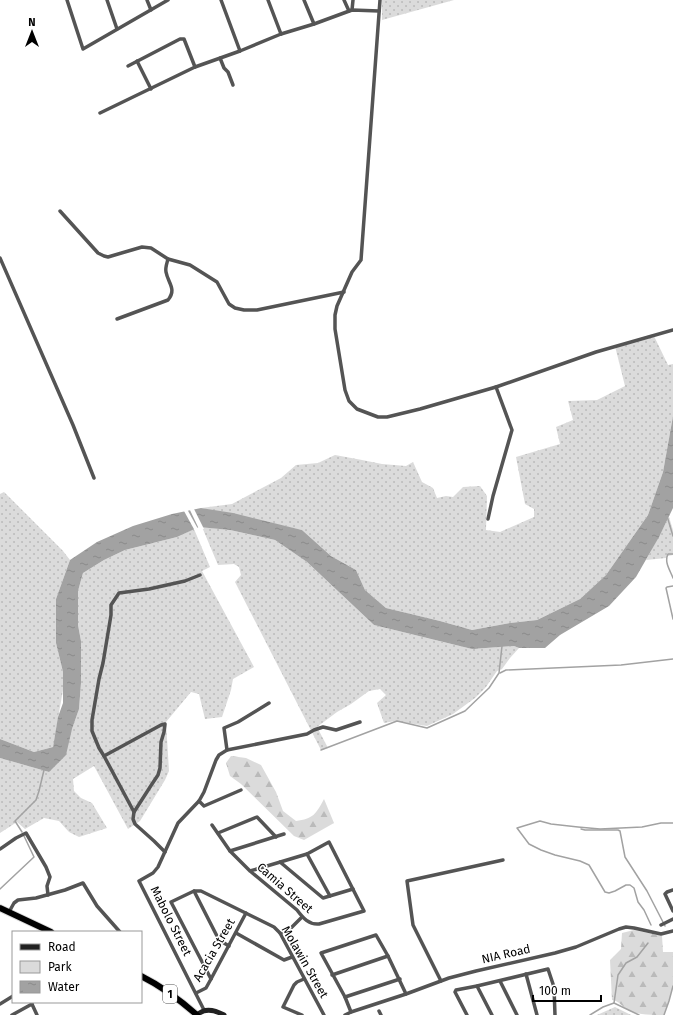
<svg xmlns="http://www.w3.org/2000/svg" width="673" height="1015" viewBox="0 0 673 1015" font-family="'Fira Sans',sans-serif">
<defs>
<pattern id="green-dots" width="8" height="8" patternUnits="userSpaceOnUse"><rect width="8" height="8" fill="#dbdbdb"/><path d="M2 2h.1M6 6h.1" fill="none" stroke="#bababa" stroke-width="1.8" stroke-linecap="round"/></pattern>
<pattern id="forest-firs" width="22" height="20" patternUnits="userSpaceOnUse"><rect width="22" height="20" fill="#dbdbdb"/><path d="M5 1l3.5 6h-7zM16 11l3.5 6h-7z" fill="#bababa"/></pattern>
<pattern id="water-ripples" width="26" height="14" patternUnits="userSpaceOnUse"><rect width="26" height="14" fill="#a2a2a2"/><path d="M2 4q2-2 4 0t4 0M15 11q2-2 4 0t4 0" fill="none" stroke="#8a8a8a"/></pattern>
</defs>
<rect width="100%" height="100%" fill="#fff"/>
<!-- green -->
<g fill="url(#green-dots)">
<polygon points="382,0 454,0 382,20"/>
<polygon points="653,334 668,365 673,364 673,416 663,472 648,515 606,575 580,599 537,620 510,623 472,630 440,621 386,608 365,590 356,570 331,556 302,530 201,508 232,504 281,478 296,465 318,463 335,455 362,460 382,464 406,466 413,462 422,482 433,488 437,498 446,496 453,497 463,487 480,486 487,496 486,530 500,532 534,517 534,509 525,504 516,457 560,444 556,427 573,420 568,401 597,400 625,386 615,346"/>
<polygon points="4,492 63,551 70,560 56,599 56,643 63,672 63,690 53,747 34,752 0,739 0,494"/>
<polygon points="669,517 673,530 673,555 668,556 666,558 646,560"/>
<polygon points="202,527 230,530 275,540 307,562 374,625 472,649 514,646 519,648 510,658 502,669 497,671 486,687 475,698 453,714 427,726 395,721 384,723 377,703 386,695 380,689 369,691 351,704 337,712 317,727 328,748 321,750 235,582 241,575 239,567 234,564 218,565"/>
<polygon points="194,529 210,567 202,571 254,667 233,679 231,690 222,717 205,719 199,694 191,692 166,722 169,771 165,780 140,821 128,829 94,766 73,779 74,791 81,798 92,803 107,828 79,837 69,832 59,821 44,818 25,829 17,822 0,833 0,758 49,772 72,729 79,709 81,683 81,641 78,625 78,591 83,573 104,560 125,550 177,537"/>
<polygon points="615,1007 631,1015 597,1015"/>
</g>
<!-- forest -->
<g fill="url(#forest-firs)">
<path d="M231 756 246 758 261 765 276 792 283 811 296 821C313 819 316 814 324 799L334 823 304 840 294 836 241 784 230 776 226 763Z"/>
<path d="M634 930 662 936 663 952H673V986L669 1001 664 1015C652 1015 640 1015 629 1011 623 1007 619 1001 612 1000L610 960 621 949 622 933Z"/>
</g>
<!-- water -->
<polygon fill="url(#water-ripples)" points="673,416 673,508 659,537 636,577 609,606 560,635 545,648 519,648 514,646 472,649 374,625 307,562 275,540 230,530 199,527 177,537 125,550 104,560 83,573 78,591 78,625 81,641 81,683 79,709 72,729 66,755 49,772 0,758 0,739 34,752 53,747 58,717 63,703 63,672 56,643 56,599 70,560 97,542 133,526 172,514 201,508 233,513 302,530 331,556 356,570 365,590 386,608 440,621 472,630 510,623 537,620 580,599 606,575 648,515 663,472"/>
<!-- pier -->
<g fill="#fff">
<polygon points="193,507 204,529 199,529 189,508"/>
<polygon points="187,509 198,529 195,531 184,511"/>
</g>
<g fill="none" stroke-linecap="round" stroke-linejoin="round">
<!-- stream -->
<g stroke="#a2a2a2" stroke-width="1.5">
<polyline points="667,516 673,536"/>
<path d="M673 554H668C664 562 670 570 673 578"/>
<polyline points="673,586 667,587 666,588 673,619"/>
<polyline points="500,673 506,670 621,665 673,659"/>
<polyline points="321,750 397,721 427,728 465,711 489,688 499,673 502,646"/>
<polyline points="581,829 585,830 618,830 620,831 625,857 647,891 665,926"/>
<polyline points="22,832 15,821 36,800 39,791 44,770"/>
<polyline points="0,889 34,857 24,836"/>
<polyline points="651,925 644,910 638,902 634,888 630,885 626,885 615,891 609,893 605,892 589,865 580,861 555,855 541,850 529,844 517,828 540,821 551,824 578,827 600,829 642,827 661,823 673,823"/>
<polyline points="614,1003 618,975 626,963 637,957 648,943"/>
<polyline points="590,1015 603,1007 614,1003 639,1015"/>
<polyline points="664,1015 669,1001 673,986"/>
</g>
<defs>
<g id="trunk">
<polyline points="0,908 51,932"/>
<path d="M141 976C161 986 180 1000 197 1015"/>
</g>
</defs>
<!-- trunk casing -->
<use href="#trunk" stroke="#dbdbdb" stroke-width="8"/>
<!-- minor -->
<g stroke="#545454" stroke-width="3.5">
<polyline points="67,0 83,49 168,0"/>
<polyline points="107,0 117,29"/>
<polyline points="147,0 151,10"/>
<polyline points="221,0 240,51"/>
<polyline points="268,0 281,34"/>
<polyline points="304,0 314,24"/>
<polyline points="344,0 349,11"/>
<polyline points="380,0 361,260 352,272 337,306 335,315 335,329 345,390 349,401 357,409 378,417 387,417 420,409 496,387 596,352 673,330"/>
<polyline points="352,10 353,0"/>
<polyline points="220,58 224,68 228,72 233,85"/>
<polyline points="137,61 151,89"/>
<polyline points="128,66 180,39 184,39 195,67"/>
<polyline points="100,113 195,67 240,51 281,34 314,24 352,10 379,11"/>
<polyline points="60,211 98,253 104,256 108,257 142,247 151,248 168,259 190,265 217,282 229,304 235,308 244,310 257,310 344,292"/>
<polyline points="0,258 73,425 94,478"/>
<path d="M117 319 168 300C177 289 168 283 166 272 165 268 167 263 168 259"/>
<polyline points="488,519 493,496 512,430 496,387"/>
<polyline points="227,750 224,728 238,722 269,703"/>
<polyline points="104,756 161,725 165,724 164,732 161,742 160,768 158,775 152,784 134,812 133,819 135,824 154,841 165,852"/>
<polyline points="199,801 204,806 241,790"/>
<polyline points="134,812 104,756 99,748 92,731 92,720 99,679 103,663 111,615 111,605 119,593 149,589 185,581 200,575"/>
<path d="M212 825 230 851 250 871 297 910C303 918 309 925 319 924L364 911 329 842 307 854 250 871"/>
<polyline points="218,833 257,817 276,837"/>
<polyline points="0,849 16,838 26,833 46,867 50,877 47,886 48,895"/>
<polyline points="230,851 284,834"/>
<polyline points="307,854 330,896"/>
<polyline points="280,862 323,898 353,889"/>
<polyline points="673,890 667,892 665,894 673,911"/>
<polyline points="194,891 219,940 229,946"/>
<polyline points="9,912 14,903 18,900 36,898 65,890 83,883 97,906 120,932"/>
<polyline points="661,925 673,919"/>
<polyline points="236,933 284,960 292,957"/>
<polyline points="280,933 291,928 302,917"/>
<polyline points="526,974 537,1015"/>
<polyline points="332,975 388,956"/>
<polyline points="211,979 171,902 194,891 201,891 274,927 280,933 324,1015"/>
<polyline points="441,981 413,925 407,881 503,860"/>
<polyline points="500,981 517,1015"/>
<polyline points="477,986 492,1015"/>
<polyline points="196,993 206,988 211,979 246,913"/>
<polyline points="345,997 400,979"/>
<polyline points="31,1002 37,1015"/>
<polyline points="0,1004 13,996"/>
<polyline points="204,1010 139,881 153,873 158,867 178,823 199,801 204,792 216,760 219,755 227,750 307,734 314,730 323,727 336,730 360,722"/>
<polyline points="379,1011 381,1015"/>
<polyline points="351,1012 345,997 321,953 376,935 388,956 406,994"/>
<polyline points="12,1015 32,1004"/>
<polyline points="302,1015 283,1007 294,985 297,982 304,979"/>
<polyline points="345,1015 351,1012 406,994 449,978 476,971 555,953 576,947 619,929 626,927 634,928 661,934 673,931"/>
<polyline points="467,1015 455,992 456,990 477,986 548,969 554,987 555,1015"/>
</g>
<!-- secondary -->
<path stroke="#212121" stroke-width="5" d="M197 1015C205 1007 215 1010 224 1015"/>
<!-- trunk -->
<use href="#trunk" stroke="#000" stroke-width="6"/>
</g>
<g text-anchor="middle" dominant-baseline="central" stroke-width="3" stroke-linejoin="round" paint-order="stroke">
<!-- shield labels -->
<rect fill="#fff" stroke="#4c4c4c" stroke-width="1" x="163" y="985" width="14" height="18" rx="3"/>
<g font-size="11" font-weight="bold" fill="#000">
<text x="170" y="994">1</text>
</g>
<!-- street labels -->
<g font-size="12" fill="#000" stroke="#fff">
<text transform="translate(285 888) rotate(41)">Camia Street</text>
<text transform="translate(171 921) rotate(63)">Mabolo Street</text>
<text transform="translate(214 950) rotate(-60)">Acacia Street</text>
<text transform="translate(506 954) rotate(-13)">NIA Road</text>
<text transform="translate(305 962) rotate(60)">Molawin Street</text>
</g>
</g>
<!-- legend -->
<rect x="12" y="931" width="130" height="72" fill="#ffffff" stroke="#999999"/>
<rect x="20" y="944" width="20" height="6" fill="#212121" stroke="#999999"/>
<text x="48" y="951" font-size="12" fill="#000000">Road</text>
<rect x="20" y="961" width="20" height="12" fill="#dbdbdb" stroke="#999999"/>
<text x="48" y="971" font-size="12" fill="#000000">Park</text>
<rect x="20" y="981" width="20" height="12" fill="url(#water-ripples)" stroke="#999999"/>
<text x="48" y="991" font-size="12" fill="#000000">Water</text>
<!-- north arrow -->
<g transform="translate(32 32)" stroke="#ffffff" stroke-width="3" paint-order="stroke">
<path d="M0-3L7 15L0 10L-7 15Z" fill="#000000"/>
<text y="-6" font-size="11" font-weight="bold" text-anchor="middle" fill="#000000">N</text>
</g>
<!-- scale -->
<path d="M533 995v6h68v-6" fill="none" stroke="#000000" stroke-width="2"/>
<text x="539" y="995" font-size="12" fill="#000000" stroke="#ffffff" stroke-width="3" paint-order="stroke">100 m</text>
</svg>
